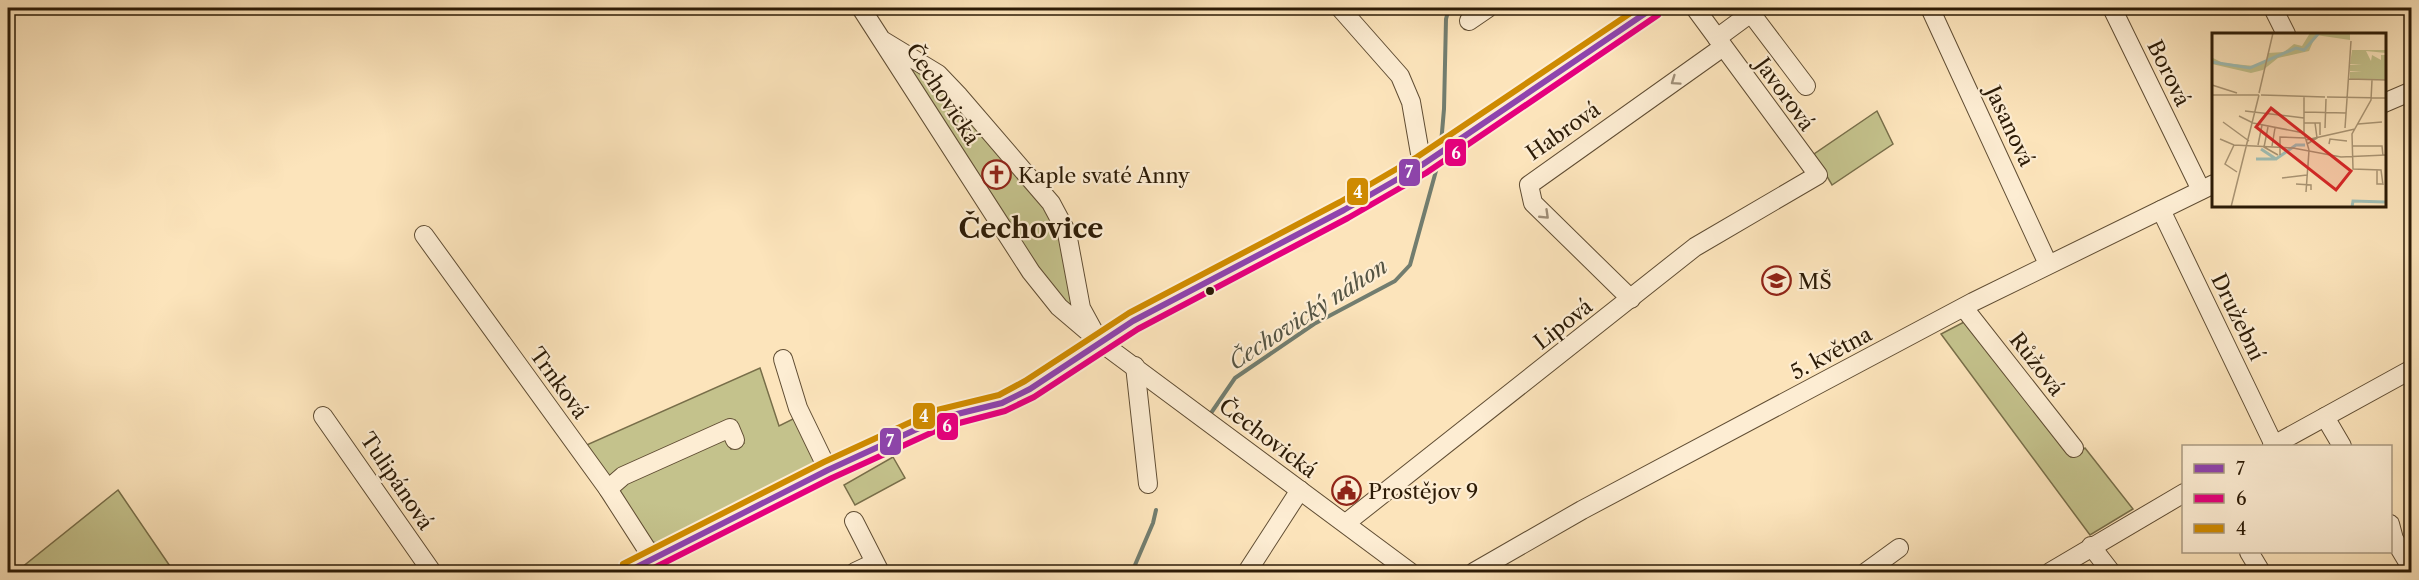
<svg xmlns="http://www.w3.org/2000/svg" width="2419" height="580" viewBox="0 0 2419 580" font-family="'Libre Caslon Text',serif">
<rect width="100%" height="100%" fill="#fce4bb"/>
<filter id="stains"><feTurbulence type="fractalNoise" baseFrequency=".00333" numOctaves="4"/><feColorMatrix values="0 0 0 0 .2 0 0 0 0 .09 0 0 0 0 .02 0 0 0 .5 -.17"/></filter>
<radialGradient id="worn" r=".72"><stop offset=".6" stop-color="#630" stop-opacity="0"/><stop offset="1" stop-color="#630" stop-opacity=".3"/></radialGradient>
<!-- green -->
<g fill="#c4c28c" stroke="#786e49" stroke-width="1.5">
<polygon points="882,40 910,56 1051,203 1081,308 1070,317"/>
<polygon points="1877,111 1893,144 1832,185 1814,154"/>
<polygon points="1966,321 2071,457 2085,448 2133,509 2090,535 1941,334"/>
<polygon points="760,368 779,426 797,417 817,462 657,543 652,542 617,491 617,483 724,435 731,449 744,443 735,420 604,478 582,447"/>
<polygon points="893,457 905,478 855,505 844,485"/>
<polygon points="118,490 174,572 16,572"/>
</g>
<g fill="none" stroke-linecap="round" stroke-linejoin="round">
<!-- stream -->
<g stroke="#727d6f" stroke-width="4">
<polyline points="1441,144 1444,109 1446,19 1449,8"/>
<polyline points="1209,416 1235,378 1314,324 1395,281 1410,265 1439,160"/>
<polyline points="1132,572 1153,523 1156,510"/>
</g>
<defs>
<g id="minor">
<polyline points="861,8 1031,272 1059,307 1099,341 1081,308 1067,233 1051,203 959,96 938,74 882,40"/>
<polyline points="1340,8 1400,76 1411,102 1422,165"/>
<polyline points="1747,8 1806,86"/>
<polyline points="1930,8 2048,264"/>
<polyline points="2112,8 2201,190"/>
<polyline points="2273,8 2286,34"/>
<polyline points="1469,21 1488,8"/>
<polyline points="1717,38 1751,13"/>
<polyline points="2384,103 2412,91"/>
<polyline points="2161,210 2274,445"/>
<polyline points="424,235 608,489 653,559"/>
<polyline points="1631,299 1533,203 1529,185 1723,47"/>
<polyline points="1964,308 2074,448"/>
<polyline points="1099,341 1410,572"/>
<polyline points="783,359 798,408 828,470"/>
<polyline points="1135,366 1148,484"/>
<polyline points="323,416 432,572"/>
<polyline points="2325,417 2342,446"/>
<polyline points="2272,446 2412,369"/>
<polyline points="608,489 623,476 730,428 735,440"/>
<polyline points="854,521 880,572"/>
<polyline points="1346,523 1695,247 1818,175 1695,8"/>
<polyline points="2390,524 2394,539 2412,569"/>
<polyline points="2091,546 2111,572"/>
<polyline points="2249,552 2261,572"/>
<polyline points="627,572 828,470 941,418 1002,403 1030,389 1133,321 1344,210 1422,165 1653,8"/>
<polyline points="855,572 874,563"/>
<polyline points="1247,572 1300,490"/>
<polyline points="1474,572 1582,510 1973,302 2214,184"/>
<polyline points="1866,572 1899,548"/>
<polyline points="2050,572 2184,493"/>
</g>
</defs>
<!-- minor casing -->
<use href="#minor" stroke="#604d33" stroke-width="20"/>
<!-- minor -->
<use href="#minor" stroke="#fdedd3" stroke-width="18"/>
<defs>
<polyline id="bus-1" points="627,572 828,470 941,418 1002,403 1030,389 1133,321 1344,210 1422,165 1653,8"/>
<polyline id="bus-2" points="646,572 832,478 944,427 1005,411 1034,397 1138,329 1348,218 1426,173 1658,15"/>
<polyline id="bus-3" points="623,564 824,462 937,410 999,395 1025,381 1129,313 1340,202 1417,157 1638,8"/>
</defs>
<!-- bus-1 casing -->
<use href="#bus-1" stroke="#fdedd3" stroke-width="10"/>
<!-- bus-2 casing -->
<use href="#bus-2" stroke="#fdedd3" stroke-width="10"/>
<!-- bus-3 casing -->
<use href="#bus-3" stroke="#fdedd3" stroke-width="10"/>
<!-- bus-1 -->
<use href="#bus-1" stroke="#8e44ad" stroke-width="6"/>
<!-- bus-2 -->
<use href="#bus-2" stroke="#e5007d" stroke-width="6"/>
<!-- bus-3 -->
<use href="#bus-3" stroke="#ce8a01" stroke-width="6"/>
</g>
<!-- one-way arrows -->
<defs><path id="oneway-chevron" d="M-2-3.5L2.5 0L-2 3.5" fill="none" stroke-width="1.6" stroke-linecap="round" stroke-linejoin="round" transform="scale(1.5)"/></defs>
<g stroke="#9f8e77">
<use href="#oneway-chevron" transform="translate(1675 81) rotate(145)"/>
<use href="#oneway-chevron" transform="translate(1545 215) rotate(44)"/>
</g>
<!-- icons -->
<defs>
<symbol id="church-ring" viewBox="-11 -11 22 22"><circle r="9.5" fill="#fdedd3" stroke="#8f2418" stroke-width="1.5"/><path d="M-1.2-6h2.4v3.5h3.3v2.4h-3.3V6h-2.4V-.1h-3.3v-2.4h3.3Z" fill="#8f2418"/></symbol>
<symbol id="school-ring" viewBox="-11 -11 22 22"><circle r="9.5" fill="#fdedd3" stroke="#8f2418" stroke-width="1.5"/><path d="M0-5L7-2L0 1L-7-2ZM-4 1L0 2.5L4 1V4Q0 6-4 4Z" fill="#8f2418"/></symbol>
<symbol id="civic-ring" viewBox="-11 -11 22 22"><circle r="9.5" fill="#fdedd3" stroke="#8f2418" stroke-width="1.5"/><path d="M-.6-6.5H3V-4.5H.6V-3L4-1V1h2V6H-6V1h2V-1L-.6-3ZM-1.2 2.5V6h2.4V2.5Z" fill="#8f2418"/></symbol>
</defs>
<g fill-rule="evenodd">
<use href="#church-ring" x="980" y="158" width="33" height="33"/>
<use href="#school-ring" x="1760" y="264" width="33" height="33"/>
<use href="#civic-ring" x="1330" y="474" width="33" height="33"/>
</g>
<!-- markers -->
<circle fill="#2c1b06" stroke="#fdedd3" stroke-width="2" cx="1210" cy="291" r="5"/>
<g text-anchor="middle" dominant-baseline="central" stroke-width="4.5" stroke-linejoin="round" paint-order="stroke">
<!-- street labels -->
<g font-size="21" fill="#2c1b06" stroke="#fdedd3">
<text transform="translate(2169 73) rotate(64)">Borová</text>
<text transform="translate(943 94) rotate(57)">Čechovická</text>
<text transform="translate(1785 94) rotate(54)">Javorová</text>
<text transform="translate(2010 126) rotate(65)">Jasanová</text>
<text transform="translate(1563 131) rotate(-35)">Habrová</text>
<text transform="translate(2238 317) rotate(64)">Družební</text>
<text transform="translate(1563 324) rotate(-38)">Lipová</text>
<text transform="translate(1831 353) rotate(-28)">5. května</text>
<text transform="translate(2037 364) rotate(52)">Růžová</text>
<text transform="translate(559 383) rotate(54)">Trnková</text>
<text transform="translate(1268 438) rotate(37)">Čechovická</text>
<text transform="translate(397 481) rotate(56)">Tulipánová</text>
</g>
<!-- poi labels -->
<g font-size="21" fill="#2c1b06" stroke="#fdedd3" text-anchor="start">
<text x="1018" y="175">Kaple svaté Anny</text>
<text x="1798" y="281">MŠ</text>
<text x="1368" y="491">Prostějov 9</text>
</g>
<!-- water labels -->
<g font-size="22" font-style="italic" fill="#555443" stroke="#fdedd3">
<text transform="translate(1308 314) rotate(-33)">Čechovický náhon</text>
</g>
<!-- district labels -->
<g font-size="27" font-weight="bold" fill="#2c1b06" stroke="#fdedd3">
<text x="1031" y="228">Čechovice</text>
</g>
</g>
<!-- overview -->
<g transform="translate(2212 33)">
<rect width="174" height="174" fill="#fce4bb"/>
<path d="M98 0H138V7L104 2 97 18 66 25 51 37 39 40 0 31 1 25 11 30 42 33 54 28 56 20 72 19 82 11 90 13ZM140 17H174V20L154 18 159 28 160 22 169 27V22H174V52V47L138 46V39H150L138 38V32L150 31H138Z" fill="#c4c28c"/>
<path fill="none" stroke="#a0beb5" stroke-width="3" d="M0 29 38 35 84 15 92 17 107 0M49 116 64 126 84 112H93M44 126H63M140 174 141 168 174 169"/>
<path fill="none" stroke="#a99473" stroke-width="1.5" d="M137 46 174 47M160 47 159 67 140 101 141 136 169 137 171 152M0 52 25 60M47 60 61 0M0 62H47M49 62 113 64M92 64V100L97 117M115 64 174 65M33 78 92 85M92 79 134 80M27 83 41 90 92 100M11 89 37 108M92 90H108V102M146 91 170 89M56 94 52 114 66 122M113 95 114 66M133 95 139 8M8 106 22 112 81 115 129 124 174 122M94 107 143 96M95 111 105 105 103 90M117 111 118 106 135 108M22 112 13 131 25 139M46 112 50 92M60 113 63 95M140 113H170L171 123M68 122V104L93 105M165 137V151H170M70 145 95 142M84 151 99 152V157M94 159 97 117 96 133M19 174 47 62"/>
<path fill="#d62828" fill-opacity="0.15" stroke="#d62828" stroke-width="3" d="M59 75 139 138 124 157 44 94Z"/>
<rect width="174" height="174" fill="none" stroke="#2c1b06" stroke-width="3"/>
</g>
<g stroke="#fdedd3" stroke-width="2">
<rect x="1444" y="138" width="23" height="29" rx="6" fill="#e5007d"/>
<rect x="1398" y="158" width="23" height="29" rx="6" fill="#8e44ad"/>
<rect x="1346" y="177" width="23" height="29" rx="6" fill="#ce8a01"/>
<rect x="912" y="402" width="24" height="28" rx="6" fill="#ce8a01"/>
<rect x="936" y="412" width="23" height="29" rx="6" fill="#e5007d"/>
<rect x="879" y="427" width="23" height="29" rx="6" fill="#8e44ad"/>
</g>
<g font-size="16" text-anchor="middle" font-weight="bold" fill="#fff">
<text x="1456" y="159">6</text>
<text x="1409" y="178">7</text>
<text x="1358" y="198">4</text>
<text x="924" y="422">4</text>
<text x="947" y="432">6</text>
<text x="890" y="447">7</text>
</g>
<!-- margin -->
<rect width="2419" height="580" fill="none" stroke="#fce4bb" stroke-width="30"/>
<rect x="9" y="9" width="2401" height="562" fill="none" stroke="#2c1b06" stroke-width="3"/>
<rect x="15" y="15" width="2389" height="550" fill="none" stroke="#2c1b06" stroke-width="1.5"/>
<!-- legend -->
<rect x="2182" y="445" width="210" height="108" fill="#fdedd3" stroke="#a99981" stroke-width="1.5"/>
<rect x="2194" y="464" width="30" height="9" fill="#8e44ad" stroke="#a99981" stroke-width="1.5"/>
<text x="2236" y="475" font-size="18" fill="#2c1b06">7</text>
<rect x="2194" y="494" width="30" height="9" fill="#e5007d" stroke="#a99981" stroke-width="1.5"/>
<text x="2236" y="505" font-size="18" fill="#2c1b06">6</text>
<rect x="2194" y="524" width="30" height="9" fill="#ce8a01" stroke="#a99981" stroke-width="1.5"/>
<text x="2236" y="535" font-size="18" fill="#2c1b06">4</text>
<rect width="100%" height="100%" filter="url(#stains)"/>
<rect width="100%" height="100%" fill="url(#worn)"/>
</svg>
